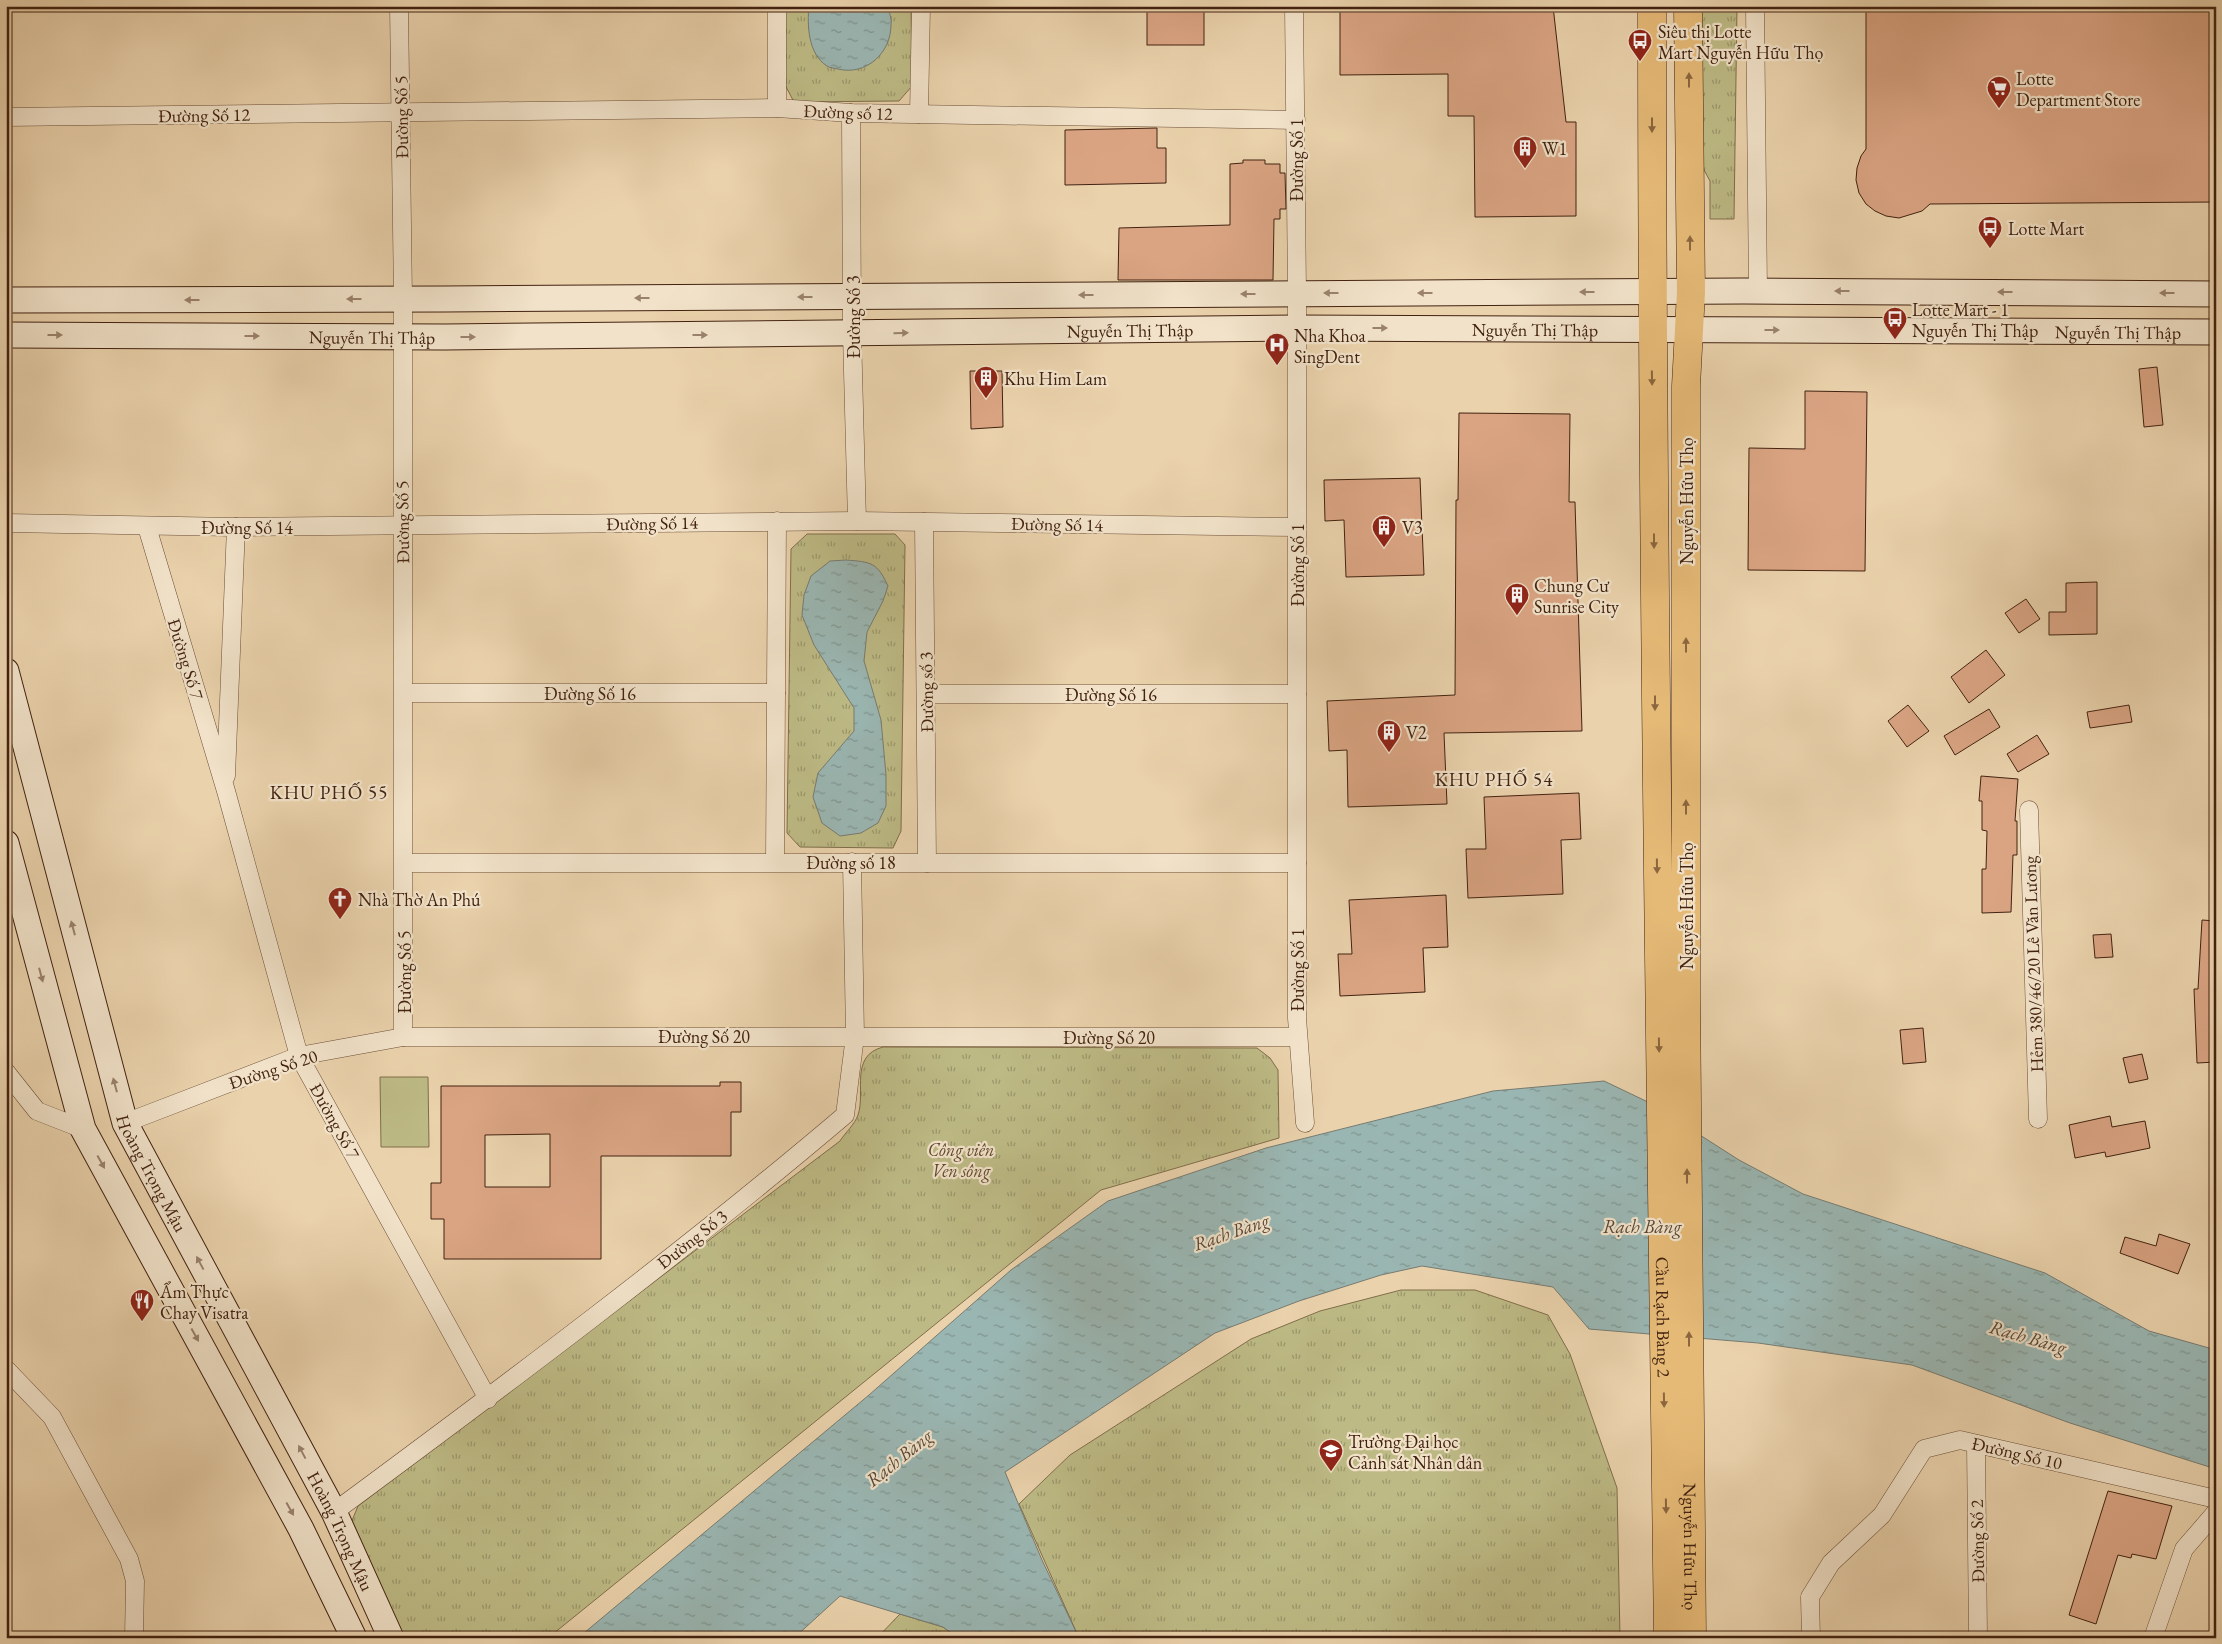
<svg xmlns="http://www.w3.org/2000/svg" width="2222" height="1644" viewBox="0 0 2222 1644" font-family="'EB Garamond',serif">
<defs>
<pattern id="grass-tufts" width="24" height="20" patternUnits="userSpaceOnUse" patternTransform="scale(1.25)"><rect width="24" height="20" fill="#bdba85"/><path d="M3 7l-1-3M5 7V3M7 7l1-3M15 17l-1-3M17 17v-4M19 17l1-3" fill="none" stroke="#9b976b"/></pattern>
<pattern id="water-ripples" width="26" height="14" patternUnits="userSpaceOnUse" patternTransform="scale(1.25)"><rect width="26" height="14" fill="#9ab6b2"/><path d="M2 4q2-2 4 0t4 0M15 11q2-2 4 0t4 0" fill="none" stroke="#7f948f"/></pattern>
</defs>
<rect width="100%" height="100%" fill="#ead2ac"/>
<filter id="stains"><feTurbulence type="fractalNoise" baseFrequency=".004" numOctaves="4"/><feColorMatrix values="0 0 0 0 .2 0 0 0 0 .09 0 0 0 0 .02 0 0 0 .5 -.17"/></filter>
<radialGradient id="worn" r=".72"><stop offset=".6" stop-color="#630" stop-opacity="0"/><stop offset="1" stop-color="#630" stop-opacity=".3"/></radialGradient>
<!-- grass -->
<g fill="url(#grass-tufts)" stroke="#806e4a">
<polygon points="784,6 911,6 912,86 899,101 794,102 784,83"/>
<polygon points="1699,6 1737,6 1734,219 1710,219 1710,181 1697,157"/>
<polygon points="807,534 895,534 905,545 901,831 893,848 800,847 787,833 791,549"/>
<path d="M883 1047 1257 1048 1270 1058 1278 1070 1279 1138 1101 1190 548 1638H405L354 1538 351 1523 358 1506 840 1141C845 1133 855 1124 858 1115 866 1092 849 1056 883 1047Z"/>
<polygon points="1401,1290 1475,1290 1548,1315 1570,1354 1617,1488 1620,1638 1079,1638 1019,1504 1070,1455 1251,1339 1320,1311"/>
<polygon points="900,1614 943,1627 958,1638 877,1638"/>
</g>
<!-- pitch -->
<polygon fill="#bdba85" stroke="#806e4a" points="380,1077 428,1077 429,1147 381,1147"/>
<!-- water -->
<g fill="url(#water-ripples)" stroke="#777b71">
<path d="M809 6H888C889 12 892 19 891 25 891 53 866 76 838 69 835 68 829 68 827 66 808 54 807 25 809 6Z"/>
<path d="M846 560C871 562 877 562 888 586L883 601 867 632 864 661 881 720 886 775V806L878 823 861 833 840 836 822 823 813 797 818 773 854 731V708L814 645 802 615 804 595 811 576 830 561Z"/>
<polygon points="1604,1081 1650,1103 1739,1160 1803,1194 2045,1273 2149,1331 2216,1350 2216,1469 2070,1423 1912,1365 1758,1343 1589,1329 1553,1287 1422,1266 1381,1275 1299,1301 1215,1333 1005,1472 1042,1560 1079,1638 958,1638 943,1627 840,1596 794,1638 578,1638 869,1395 1011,1270 1108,1201 1266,1148 1493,1091"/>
</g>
<!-- building -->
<g fill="#daa483" stroke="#422210" fill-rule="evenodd">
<rect x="1147" y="6" width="57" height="39"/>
<polygon points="1340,6 1553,6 1566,122 1576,122 1576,216 1475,217 1474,116 1448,116 1448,74 1340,75"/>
<polygon points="1866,6 2216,6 2216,202 1930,204 1922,211 1899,218 1886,216 1875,211 1866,204 1859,193 1856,180 1857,168 1861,156 1866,149"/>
<polygon points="1157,128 1157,148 1166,148 1166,183 1065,185 1065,130"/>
<polygon points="1243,160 1265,160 1265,164 1280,164 1280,173 1285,173 1286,209 1280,209 1280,219 1274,219 1273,280 1118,280 1119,228 1230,225 1230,164 1243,163"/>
<polygon points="2157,367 2163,425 2144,427 2139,369"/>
<polygon points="970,371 1002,371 1003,427 971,429"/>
<polygon points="1805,391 1867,392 1865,571 1748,570 1749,448 1805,449"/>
<polygon points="1459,413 1570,414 1569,502 1575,502 1582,731 1444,733 1447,804 1348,807 1347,750 1329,751 1327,701 1455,695 1456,500 1458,500"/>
<polygon points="1420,478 1424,575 1346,577 1344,520 1325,521 1324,480"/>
<polygon points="2097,582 2097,634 2049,635 2049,612 2066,612 2066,583"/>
<polygon points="2026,599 2040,619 2019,633 2005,613"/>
<polygon points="1986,650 2005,675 1969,703 1951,677"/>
<polygon points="1908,705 1929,731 1907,747 1888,721"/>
<polygon points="2129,705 2132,722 2090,728 2087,712"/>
<polygon points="1989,709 2000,727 1955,755 1944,736"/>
<polygon points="2037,735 2049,754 2018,772 2007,754"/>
<polygon points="1981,776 2018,779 2015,821 2017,821 2017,855 2013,855 2011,912 1982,913 1982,869 1986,869 1987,831 1982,830 1982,801 1979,801"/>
<polygon points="1579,793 1581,839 1561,840 1563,894 1468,898 1466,849 1486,849 1484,797"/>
<polygon points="1446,895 1448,947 1423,948 1425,992 1340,996 1338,954 1352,954 1349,900"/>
<polygon points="2202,920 2216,921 2216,974 2214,974 2216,1062 2197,1063 2194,989 2198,989"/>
<polygon points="2111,934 2113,957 2095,958 2093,935"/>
<polygon points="1923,1028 1926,1062 1903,1064 1900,1030"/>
<polygon points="2142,1054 2148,1079 2129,1083 2123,1058"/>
<path d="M720 1082H741V1112H731V1156H601V1259H444V1219H431V1183H441V1086H720ZM550 1134V1187H485V1135Z"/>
<polygon points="2110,1116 2112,1127 2145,1121 2150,1148 2106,1157 2105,1152 2075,1158 2069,1125"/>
<polygon points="2159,1234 2190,1244 2178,1274 2120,1253 2125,1237 2156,1246"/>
<polygon points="2108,1491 2172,1506 2156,1559 2132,1554 2131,1558 2118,1555 2096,1624 2069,1615"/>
</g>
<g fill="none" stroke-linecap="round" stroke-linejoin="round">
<defs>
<g id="minor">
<polyline points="399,6 403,299 403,1037"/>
<polyline points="777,6 777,108"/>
<polyline points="1294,6 1297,293 1297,1018 1305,1123"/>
<polyline points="1755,6 1758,291"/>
<polyline points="851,113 852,334 857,521"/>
<polyline points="919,114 921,6"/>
<polyline points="6,117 777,108 851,113 1296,120"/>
<polyline points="924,522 927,863"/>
<polyline points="6,523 236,527 857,521 1297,527"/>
<polyline points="147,527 226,791 299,1056 488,1399"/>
<polyline points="404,693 776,693"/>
<polyline points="926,694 1297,694"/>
<polyline points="226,776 236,527"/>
<polyline points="2029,810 2038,1119"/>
<polyline points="775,862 777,521"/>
<polyline points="404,863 1297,863"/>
<polyline points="6,1072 37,1111 83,1129"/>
<polyline points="125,1123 299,1056 403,1037 1297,1037"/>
<polyline points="6,1369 52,1417 129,1559 135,1581 134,1638"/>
<polyline points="1976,1444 1978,1638"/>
<path d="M334 1512C507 1384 680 1255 845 1115L855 1036 852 862"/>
<polyline points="1811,1638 1810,1597 1831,1563 1882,1515 1924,1449 1960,1440 2216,1499"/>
<polyline points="2153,1638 2184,1549 2216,1512"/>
</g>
<g id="secondary">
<polyline points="6,300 444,299 1743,291 2216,294"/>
<path id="s1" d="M6 335 445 337 1296 328 2216 332"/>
<path id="s2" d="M6 671 125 1123 334 1512 391 1638"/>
<polyline points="6,843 83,1129 301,1529 354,1638"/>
</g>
<g id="primary">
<path id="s3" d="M1652 6C1652 550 1661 1094 1668 1638"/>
<path id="s4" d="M1688 6 1691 292 1686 386V996L1692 1638"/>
</g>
</defs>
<!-- minor casing -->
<use href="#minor" stroke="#6c4e37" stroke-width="19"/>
<!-- secondary casing -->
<use href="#secondary" stroke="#422210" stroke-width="27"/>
<!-- primary casing -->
<use href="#primary" stroke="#422210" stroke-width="29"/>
<!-- minor -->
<use href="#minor" stroke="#f1e2c9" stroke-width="18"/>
<!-- secondary -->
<use href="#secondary" stroke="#f1e2c9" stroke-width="25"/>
<!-- primary -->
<use href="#primary" stroke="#e5b976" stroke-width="28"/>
</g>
<!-- one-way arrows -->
<defs><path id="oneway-solid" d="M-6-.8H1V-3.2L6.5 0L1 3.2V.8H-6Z" transform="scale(1.25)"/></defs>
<g fill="#8b663e">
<use href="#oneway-solid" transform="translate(1689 80) rotate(-90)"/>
<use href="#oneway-solid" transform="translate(1652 125) rotate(90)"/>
<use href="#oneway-solid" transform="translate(1690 243) rotate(-90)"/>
<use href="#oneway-solid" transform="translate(1652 378) rotate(89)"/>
<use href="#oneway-solid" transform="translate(1654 541) rotate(90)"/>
<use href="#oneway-solid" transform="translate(1686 645) rotate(-90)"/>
<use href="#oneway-solid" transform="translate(1655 703) rotate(90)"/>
<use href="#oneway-solid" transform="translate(1686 807) rotate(-90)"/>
<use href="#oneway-solid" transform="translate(1657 866) rotate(89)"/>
<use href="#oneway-solid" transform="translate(1659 1045) rotate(89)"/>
<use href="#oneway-solid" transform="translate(1687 1176) rotate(-90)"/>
<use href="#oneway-solid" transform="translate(1689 1339) rotate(-90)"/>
<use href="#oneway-solid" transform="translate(1664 1400) rotate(89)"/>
<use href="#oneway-solid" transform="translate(1666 1506) rotate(89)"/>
</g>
<g fill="#9a826c">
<use href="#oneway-solid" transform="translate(1842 291) rotate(-180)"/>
<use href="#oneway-solid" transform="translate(1587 292) rotate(180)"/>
<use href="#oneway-solid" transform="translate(2005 292) rotate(-180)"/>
<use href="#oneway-solid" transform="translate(1331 293) rotate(180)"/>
<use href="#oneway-solid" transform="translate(1425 293) rotate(180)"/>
<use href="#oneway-solid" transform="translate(2167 293) rotate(-180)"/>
<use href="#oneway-solid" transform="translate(1248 294) rotate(180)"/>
<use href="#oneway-solid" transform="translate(1086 295) rotate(180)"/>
<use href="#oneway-solid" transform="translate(805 297) rotate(180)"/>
<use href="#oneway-solid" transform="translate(642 298) rotate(180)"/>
<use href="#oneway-solid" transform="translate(354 299) rotate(180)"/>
<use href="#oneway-solid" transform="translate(192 300) rotate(180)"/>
<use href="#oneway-solid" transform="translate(1380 328)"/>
<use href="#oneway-solid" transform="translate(1772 330)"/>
<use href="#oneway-solid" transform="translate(901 333) rotate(-1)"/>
<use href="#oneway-solid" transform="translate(55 335)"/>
<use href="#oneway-solid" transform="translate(700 335)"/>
<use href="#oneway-solid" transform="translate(252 336)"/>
<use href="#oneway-solid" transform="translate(468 337)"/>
<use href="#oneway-solid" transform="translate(73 928) rotate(-105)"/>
<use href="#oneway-solid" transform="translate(41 975) rotate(75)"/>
<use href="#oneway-solid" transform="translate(115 1085) rotate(-105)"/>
<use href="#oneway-solid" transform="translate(101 1162) rotate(61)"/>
<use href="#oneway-solid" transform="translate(200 1263) rotate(-118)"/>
<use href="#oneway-solid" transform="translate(195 1335) rotate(61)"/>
<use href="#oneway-solid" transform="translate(302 1452) rotate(-118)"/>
<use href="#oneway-solid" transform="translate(290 1509) rotate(61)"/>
</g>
<!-- icons -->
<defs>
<symbol id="bus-pin" viewBox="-11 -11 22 30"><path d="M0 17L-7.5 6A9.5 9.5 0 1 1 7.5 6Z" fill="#8f2418" stroke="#f1e2c9"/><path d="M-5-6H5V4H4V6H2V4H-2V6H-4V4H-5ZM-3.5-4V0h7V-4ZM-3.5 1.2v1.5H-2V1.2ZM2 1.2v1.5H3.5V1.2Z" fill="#fff"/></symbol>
<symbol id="supermarket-pin" viewBox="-11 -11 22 30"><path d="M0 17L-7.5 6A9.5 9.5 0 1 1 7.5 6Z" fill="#8f2418" stroke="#f1e2c9"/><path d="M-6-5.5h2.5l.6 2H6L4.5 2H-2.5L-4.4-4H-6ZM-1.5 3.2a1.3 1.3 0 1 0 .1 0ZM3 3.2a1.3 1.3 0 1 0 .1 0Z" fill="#fff"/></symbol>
<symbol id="building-pin" viewBox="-11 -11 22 30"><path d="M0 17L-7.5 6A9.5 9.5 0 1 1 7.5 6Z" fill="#8f2418" stroke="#f1e2c9"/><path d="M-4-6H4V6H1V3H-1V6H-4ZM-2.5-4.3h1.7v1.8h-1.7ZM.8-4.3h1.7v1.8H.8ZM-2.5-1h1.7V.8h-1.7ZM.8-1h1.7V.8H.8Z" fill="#fff"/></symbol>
<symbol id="hospital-pin" viewBox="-11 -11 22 30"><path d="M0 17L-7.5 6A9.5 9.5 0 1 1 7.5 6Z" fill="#8f2418" stroke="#f1e2c9"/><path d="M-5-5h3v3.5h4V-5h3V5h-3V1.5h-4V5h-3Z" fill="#fff"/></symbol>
<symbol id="church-pin" viewBox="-11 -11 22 30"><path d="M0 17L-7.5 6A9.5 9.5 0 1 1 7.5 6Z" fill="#8f2418" stroke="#f1e2c9"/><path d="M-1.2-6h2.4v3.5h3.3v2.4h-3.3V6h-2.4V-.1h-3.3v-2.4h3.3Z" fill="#fff"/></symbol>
<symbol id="restaurant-pin" viewBox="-11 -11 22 30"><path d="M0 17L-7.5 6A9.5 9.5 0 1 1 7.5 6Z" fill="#8f2418" stroke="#f1e2c9"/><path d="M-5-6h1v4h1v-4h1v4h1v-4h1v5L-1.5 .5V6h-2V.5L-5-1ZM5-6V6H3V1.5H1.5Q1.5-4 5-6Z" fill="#fff"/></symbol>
<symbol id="university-pin" viewBox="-11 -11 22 30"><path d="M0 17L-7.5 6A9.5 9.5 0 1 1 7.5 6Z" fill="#8f2418" stroke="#f1e2c9"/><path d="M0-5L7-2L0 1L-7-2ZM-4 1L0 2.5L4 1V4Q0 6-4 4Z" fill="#fff"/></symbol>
</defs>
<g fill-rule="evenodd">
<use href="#bus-pin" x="1626" y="27" width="28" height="38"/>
<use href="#supermarket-pin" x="1985" y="74" width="28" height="38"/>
<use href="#building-pin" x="1511" y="134" width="28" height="38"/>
<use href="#bus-pin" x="1976" y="214" width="28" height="38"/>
<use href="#bus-pin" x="1881" y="305" width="28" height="38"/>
<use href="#hospital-pin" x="1263" y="331" width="28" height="38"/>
<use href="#building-pin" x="972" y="364" width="28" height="38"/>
<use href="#building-pin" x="1370" y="513" width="28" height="38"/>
<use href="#building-pin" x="1503" y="581" width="28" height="38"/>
<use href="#building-pin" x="1375" y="718" width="28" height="38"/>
<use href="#church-pin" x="326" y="885" width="28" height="38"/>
<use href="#restaurant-pin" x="128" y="1287" width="28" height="38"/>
<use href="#university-pin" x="1317" y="1437" width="28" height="38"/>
</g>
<g text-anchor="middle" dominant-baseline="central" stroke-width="4.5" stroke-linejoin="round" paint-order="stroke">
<!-- poi labels -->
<g font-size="18" fill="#422210" stroke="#f1e2c9" text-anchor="start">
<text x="1658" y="31">Siêu thị Lotte<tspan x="1658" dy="21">Mart Nguyễn Hữu Thọ</tspan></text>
<text x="2016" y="78">Lotte<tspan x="2016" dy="21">Department Store</tspan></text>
<text x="1542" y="148">W1</text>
<text x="2008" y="228">Lotte Mart</text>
<text x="1912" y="309">Lotte Mart - 1<tspan x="1912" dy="21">Nguyễn Thị Thập</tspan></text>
<text x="1294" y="335">Nha Khoa<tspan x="1294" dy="21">SingDent</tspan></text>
<text x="1004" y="378">Khu Him Lam</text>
<text x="1402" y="527">V3</text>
<text x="1534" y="585">Chung Cư<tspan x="1534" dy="21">Sunrise City</tspan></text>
<text x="1406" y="732">V2</text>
<text x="358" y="899">Nhà Thờ An Phú</text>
<text x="160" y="1291">Ẩm Thực<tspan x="160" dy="21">Chay Visatra</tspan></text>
<text x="1348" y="1441">Trường Đại học<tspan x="1348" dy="21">Cảnh sát Nhân dân</tspan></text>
</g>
<!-- street labels -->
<g font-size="18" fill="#422210" stroke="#f1e2c9">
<text transform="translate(848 112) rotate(2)">Đường số 12</text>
<text transform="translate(204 115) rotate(-1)">Đường Số 12</text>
<text transform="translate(401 117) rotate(-91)">Đường Số 5</text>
<text transform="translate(1296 160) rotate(-90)">Đường Số 1</text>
<text transform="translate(853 317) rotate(-90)">Đường Số 3</text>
<text stroke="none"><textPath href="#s1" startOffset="1529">Nguyễn Thị Thập</textPath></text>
<text stroke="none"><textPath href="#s1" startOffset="1124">Nguyễn Thị Thập</textPath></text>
<text stroke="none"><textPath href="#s1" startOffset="2112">Nguyễn Thị Thập</textPath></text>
<text stroke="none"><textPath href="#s1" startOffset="366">Nguyễn Thị Thập</textPath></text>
<text transform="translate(1686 501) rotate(-90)">Nguyễn Hữu Thọ</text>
<text transform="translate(402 522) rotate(-91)">Đường Số 5</text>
<text transform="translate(652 523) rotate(-1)">Đường Số 14</text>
<text transform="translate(1057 524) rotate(1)">Đường Số 14</text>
<text x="247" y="527">Đường Số 14</text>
<text transform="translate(1297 565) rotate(-90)">Đường Số 1</text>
<text transform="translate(186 659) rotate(73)">Đường Số 7</text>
<text transform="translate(926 692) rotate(-91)">Đường số 3</text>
<text x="590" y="693">Đường Số 16</text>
<text x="1111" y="694">Đường Số 16</text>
<text x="851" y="862">Đường số 18</text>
<text transform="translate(1686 906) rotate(-90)">Nguyễn Hữu Thọ</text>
<text transform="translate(2033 964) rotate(-92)">Hẻm 380/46/20 Lê Văn Lương</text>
<text transform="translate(1297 970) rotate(-90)">Đường Số 1</text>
<text transform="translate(404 972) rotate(-90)">Đường Số 5</text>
<text x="704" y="1036">Đường Số 20</text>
<text x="1109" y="1037">Đường Số 20</text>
<text transform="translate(273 1069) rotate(-18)">Đường Số 20</text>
<text transform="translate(335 1121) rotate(61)">Đường Số 7</text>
<text stroke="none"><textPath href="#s2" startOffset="524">Hoàng Trọng Mậu</textPath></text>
<text transform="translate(692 1239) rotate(-38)">Đường Số 3</text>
<text stroke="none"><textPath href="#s3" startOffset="1311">Cầu Rạch Bàng 2</textPath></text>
<text transform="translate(2017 1453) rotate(13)">Đường Số 10</text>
<text stroke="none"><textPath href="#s2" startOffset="929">Hoàng Trọng Mậu</textPath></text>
<text transform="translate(1977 1541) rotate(-91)">Đường Số 2</text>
<text stroke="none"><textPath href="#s4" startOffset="1541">Nguyễn Hữu Thọ</textPath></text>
</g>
<!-- park labels -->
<g font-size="18" font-style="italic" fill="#61482d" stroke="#f1e2c9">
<text x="961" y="1149">Công viên<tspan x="961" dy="21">Ven sông</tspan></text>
</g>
<!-- neighbourhood labels -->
<g font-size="19" letter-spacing="1" fill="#422210" stroke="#f1e2c9">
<text x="1494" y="779">KHU PHỐ 54</text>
<text x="329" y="792">KHU PHỐ 55</text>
</g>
<!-- water labels -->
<g font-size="19" font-style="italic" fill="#584738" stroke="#f1e2c9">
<text x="1642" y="1226">Rạch Bàng</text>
<text transform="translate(1231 1232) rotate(-19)">Rạch Bàng</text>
<text transform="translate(2028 1337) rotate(16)">Rạch Bàng</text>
<text transform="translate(899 1458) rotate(-39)">Rạch Bàng</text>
</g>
</g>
<!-- margin -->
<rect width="2222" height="1644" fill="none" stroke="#ead2ac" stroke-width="25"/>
<rect x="8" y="8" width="2207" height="1629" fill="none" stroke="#422210" stroke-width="2.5"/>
<rect x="12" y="12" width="2197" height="1619" fill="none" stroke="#422210"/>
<rect width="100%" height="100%" filter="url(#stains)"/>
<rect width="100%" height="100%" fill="url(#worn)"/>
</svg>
